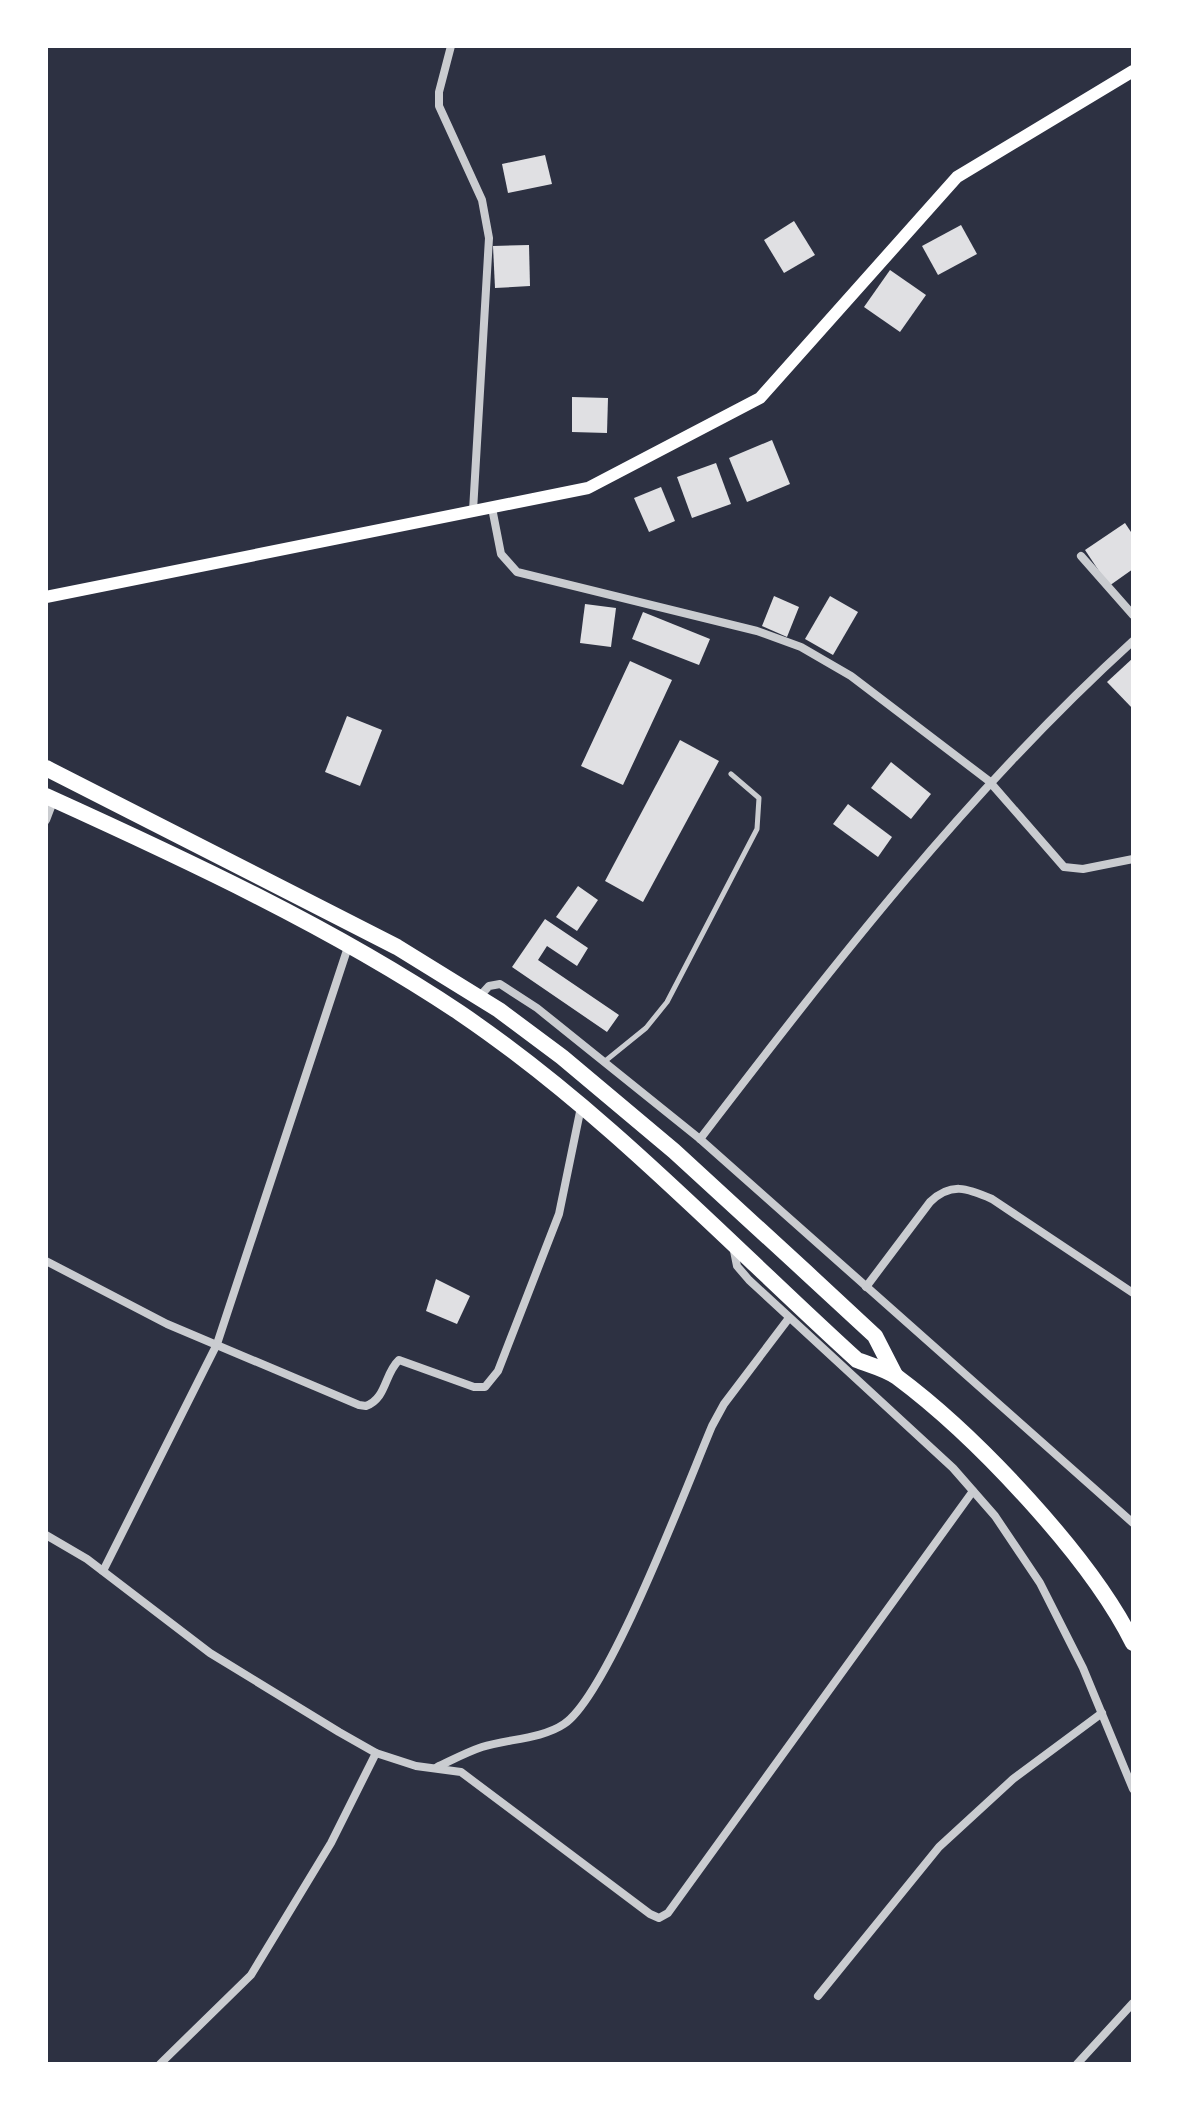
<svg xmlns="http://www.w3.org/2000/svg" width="1179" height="2110" viewBox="0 0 1179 2110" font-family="Spectral,serif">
<rect width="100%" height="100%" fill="#2d3142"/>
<!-- building -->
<g fill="#e0e0e3">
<polygon points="545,155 552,184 508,193 502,164"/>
<polygon points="794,221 815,255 784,273 764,240"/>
<polygon points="961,225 977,254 938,275 922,246"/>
<polygon points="529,245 530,286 495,288 493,246"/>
<polygon points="890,270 926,295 900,332 864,307"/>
<polygon points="572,397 608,398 607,433 572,432"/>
<polygon points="772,440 790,484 747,502 729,458"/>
<polygon points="716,463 731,504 692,518 677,477"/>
<polygon points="661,487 675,521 649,532 634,498"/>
<polygon points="1125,523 1133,535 1133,569 1109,586 1085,550"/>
<polygon points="774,596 799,607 787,637 762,626"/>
<polygon points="830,596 858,612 833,655 805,639"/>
<polygon points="585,604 616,608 611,647 580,643"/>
<polygon points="643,612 710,639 699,665 632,639"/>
<polygon points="1133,658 1133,709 1107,682"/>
<polygon points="630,661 672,680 623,785 581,766"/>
<polygon points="347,716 382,730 360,786 325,772"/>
<polygon points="680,740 719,761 643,902 605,881"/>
<polygon points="891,762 931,794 911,819 871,788"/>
<polygon points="848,804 892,837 878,857 833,824"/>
<polygon points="578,886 598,900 577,931 556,917"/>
<polygon points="545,919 588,948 577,966 547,946 538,960 619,1015 607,1032 512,967"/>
<polygon points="436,1279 470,1296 457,1324 426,1311"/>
</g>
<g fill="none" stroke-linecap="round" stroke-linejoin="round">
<!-- service -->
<polyline stroke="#caccd0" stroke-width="5" points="604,1062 646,1028 667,1002 757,829 759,798 731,774"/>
<!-- minor -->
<g stroke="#caccd0" stroke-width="8">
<polyline points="451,46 439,92 439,106 482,200 489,238 473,511"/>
<polyline points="492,508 501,554 517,572 757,631 801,647 851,676 989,781 1064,867 1083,869 1133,859"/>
<polyline points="1081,556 1133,615"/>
<polyline points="46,820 54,799"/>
<polyline points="479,997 489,986 500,984 537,1008 700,1139 1133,1523"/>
<path d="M700 1139C835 963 968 791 1133 641"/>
<polyline points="733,1246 737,1266 749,1280 953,1468 995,1516 1040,1583 1083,1668 1133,1789"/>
<path d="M46 1261 167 1324 359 1405 366 1406C387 1398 384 1374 399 1360L474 1387H485L498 1371 559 1214 581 1107"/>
<path d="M866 1287 930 1202C951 1182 967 1188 992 1199L1133 1293"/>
<polyline points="46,1535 87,1559 210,1653 339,1732 376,1753 416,1766 461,1772 650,1914 659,1918 668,1913 973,1491"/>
<polyline points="103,1571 217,1344 348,947"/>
<path d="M437 1767C452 1760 467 1752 482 1747 507 1739 542 1739 564 1724 608 1695 687 1485 712 1426L724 1404 789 1318"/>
<polyline points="818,1996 939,1847 1013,1779 1102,1713"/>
<polyline points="160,2064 251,1975 331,1843 376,1753"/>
<polyline points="1077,2064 1133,2003"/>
</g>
<!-- secondary -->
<polyline stroke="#fff" stroke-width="12" points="46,597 588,488 760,398 957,177 1133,71"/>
<!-- trunk -->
<g stroke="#fff" stroke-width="16">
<polyline points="46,768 397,947 499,1010 562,1057 674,1151 807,1273 875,1336 895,1375"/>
<path d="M46 796C185 859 333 928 460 1013 606 1112 727 1242 857 1360 870 1365 886 1369 897 1377 975 1435 1090 1556 1133 1643"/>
</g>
</g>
<!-- border -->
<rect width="1179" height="2110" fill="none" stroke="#ffffff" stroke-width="96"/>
</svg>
